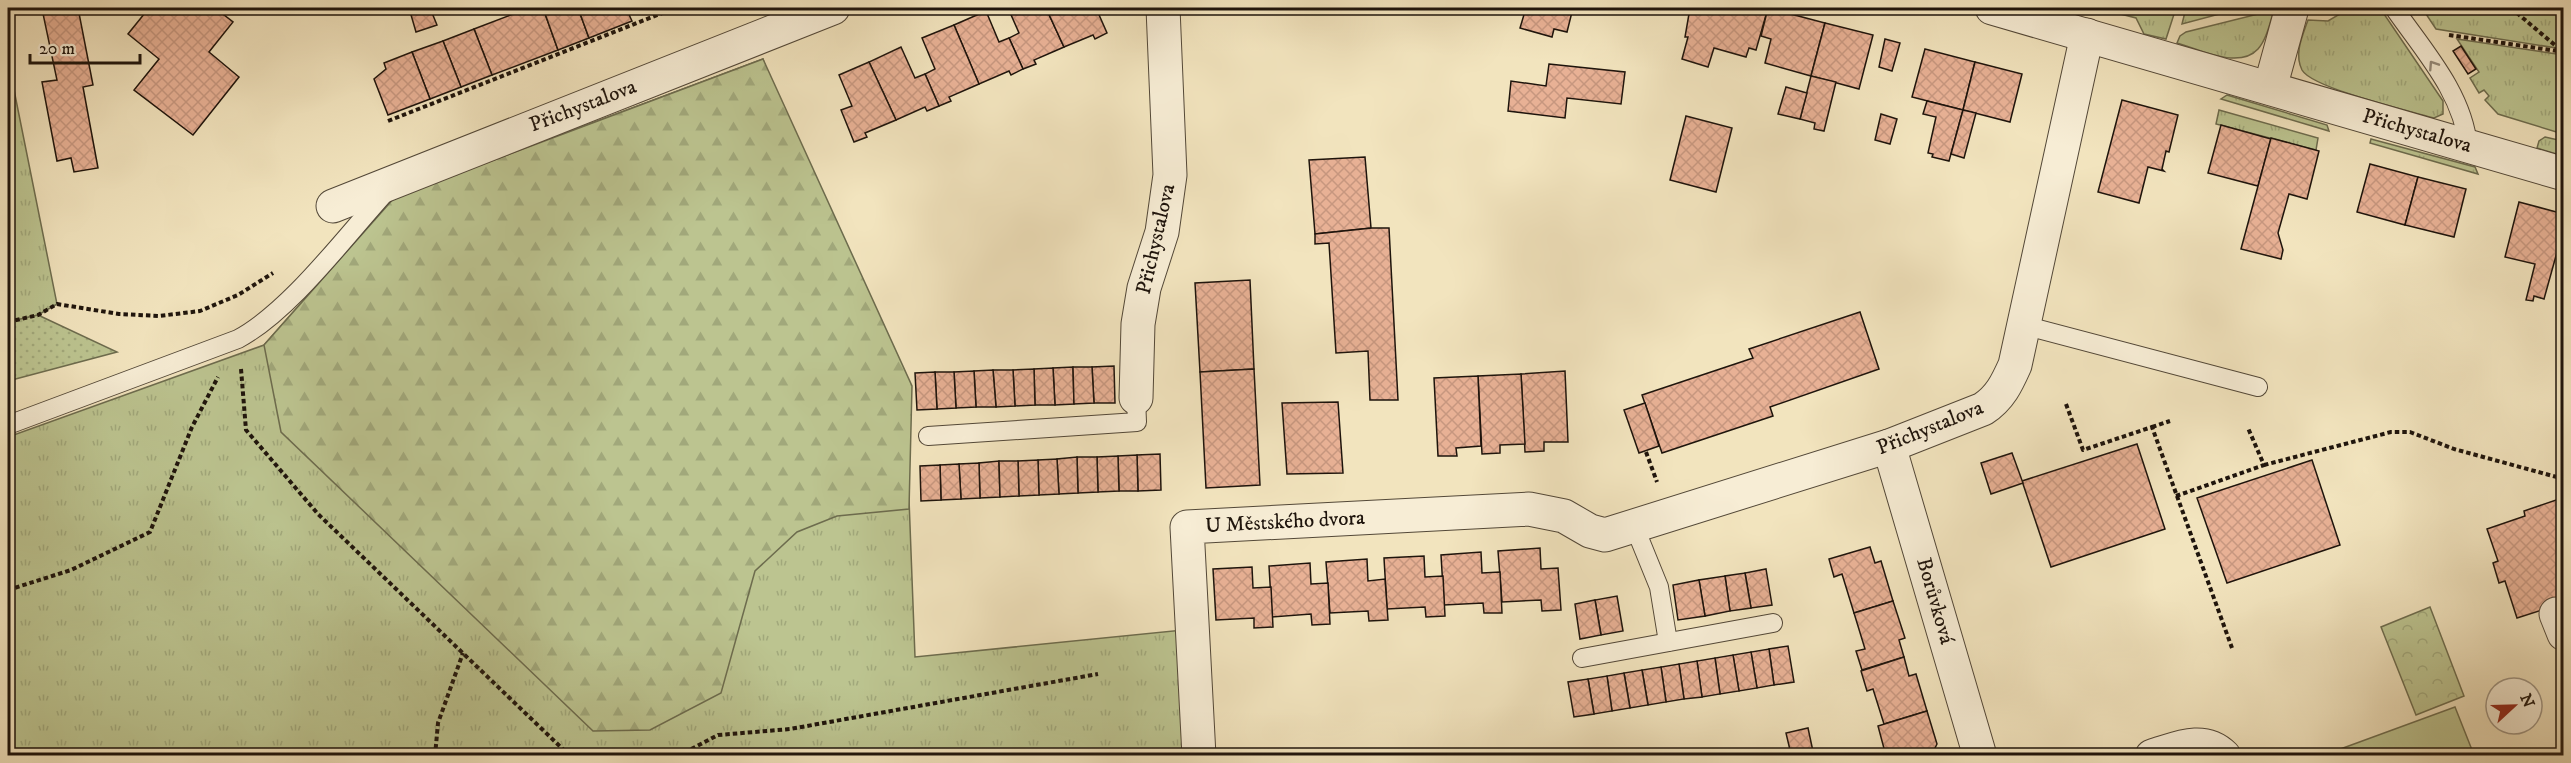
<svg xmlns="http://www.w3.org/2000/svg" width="2571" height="763" viewBox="0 0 2571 763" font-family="'IM FELL DW Pica',serif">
<defs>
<pattern id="grass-tufts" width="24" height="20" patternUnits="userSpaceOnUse" patternTransform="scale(1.5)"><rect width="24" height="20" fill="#bcc490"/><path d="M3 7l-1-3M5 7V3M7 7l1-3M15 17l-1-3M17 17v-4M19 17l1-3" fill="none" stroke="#a1a87b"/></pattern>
<pattern id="forest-firs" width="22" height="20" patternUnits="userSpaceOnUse" patternTransform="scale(1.5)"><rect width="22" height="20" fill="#bcc490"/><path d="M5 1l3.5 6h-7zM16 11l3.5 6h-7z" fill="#a1a87b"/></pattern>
<pattern id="park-crowns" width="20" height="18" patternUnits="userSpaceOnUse" patternTransform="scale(1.5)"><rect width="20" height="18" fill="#bcc490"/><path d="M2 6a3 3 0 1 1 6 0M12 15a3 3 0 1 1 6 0" fill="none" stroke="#a1a87b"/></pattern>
<pattern id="garden-dots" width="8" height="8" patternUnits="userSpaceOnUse" patternTransform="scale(1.5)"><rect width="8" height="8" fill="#bcc490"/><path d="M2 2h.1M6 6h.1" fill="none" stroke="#a1a87b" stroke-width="1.8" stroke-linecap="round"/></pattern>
<pattern id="building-cross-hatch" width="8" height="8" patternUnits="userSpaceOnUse" patternTransform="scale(1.5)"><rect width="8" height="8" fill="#e8b195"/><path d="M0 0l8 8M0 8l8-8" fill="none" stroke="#c7977f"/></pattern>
</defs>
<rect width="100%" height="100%" fill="#f2e4be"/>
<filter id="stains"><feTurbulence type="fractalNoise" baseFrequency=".00333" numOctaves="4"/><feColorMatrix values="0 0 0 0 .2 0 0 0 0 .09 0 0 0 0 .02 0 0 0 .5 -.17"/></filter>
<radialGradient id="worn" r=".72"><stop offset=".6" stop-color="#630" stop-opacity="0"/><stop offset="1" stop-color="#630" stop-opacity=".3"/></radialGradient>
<!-- grass -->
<g fill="url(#grass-tufts)" stroke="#6d6c4e" stroke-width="1.5">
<polygon points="2097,8 2176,8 2166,39 2144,34 2136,18"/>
<polygon points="2186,8 2242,8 2182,24"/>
<path d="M2350 8H2380L2443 101V114L2434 118C2409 111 2312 88 2302 70 2294 54 2302 37 2308 20L2328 21Z"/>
<polygon points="2422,8 2563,8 2563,49 2436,29"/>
<path d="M2274 10C2270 22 2267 39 2258 49 2239 70 2198 49 2177 43L2180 36 2186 32Z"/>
<polygon points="2457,39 2563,55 2563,134 2498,114 2485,100 2489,96 2484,90 2479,93 2470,78 2479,72"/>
<polygon points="763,59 909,499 915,657 1193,629 1199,755 8,755 8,437 264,345 395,197"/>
<polygon points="8,60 57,304 38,315 8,322"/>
<polygon points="2227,95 2327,125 2329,131 2221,99"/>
<polygon points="2219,110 2318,138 2316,150 2216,124"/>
<polygon points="2545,137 2563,141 2563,156 2537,148 2539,141"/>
<polygon points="2371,139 2475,167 2478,174 2370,143"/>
</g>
<!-- forest -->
<polygon fill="url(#forest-firs)" stroke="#6d6c4e" stroke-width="1.5" points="763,59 912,386 909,509 837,516 797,532 755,571 721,693 650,730 593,731 281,432 264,345 395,197"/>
<!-- park -->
<polygon fill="url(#park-crowns)" stroke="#6d6c4e" stroke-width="1.5" points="2430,607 2464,696 2416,715 2381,627"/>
<!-- garden -->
<polygon fill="url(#garden-dots)" stroke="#6d6c4e" stroke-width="1.5" points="38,315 117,352 8,381 8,322"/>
<!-- pitch -->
<polygon fill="#bcc490" stroke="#6d6c4e" stroke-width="1.5" points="2455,707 2474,755 2324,755"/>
<!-- building -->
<g fill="url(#building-cross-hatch)" stroke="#1e140c" stroke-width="1.5">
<polygon points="49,8 78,8 93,85 83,87 98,168 74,172 71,158 57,161 42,82 57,80 42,9"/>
<polygon points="149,8 215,8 233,22 209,52 239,77 193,135 134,90 159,59 128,34"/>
<polygon points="409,8 430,8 437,25 416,32"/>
<polygon points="529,8 543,8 558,50 492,75 474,29"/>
<polygon points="543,8 578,8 589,38 558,50"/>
<polygon points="578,8 626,8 632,21 589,38"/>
<polygon points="1008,8 1046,8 1064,47 1034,60 1036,64 1023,69 1009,38 1019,33"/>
<polygon points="1046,8 1096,8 1107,33 1095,39 1093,35 1064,47"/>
<polygon points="1526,8 1573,8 1567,32 1554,29 1552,37 1520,28"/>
<polygon points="1690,8 1768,8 1756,50 1749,48 1746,57 1714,48 1708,67 1682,59 1688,37 1685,37"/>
<polygon points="1768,8 1825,23 1811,76 1765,63 1771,39 1761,36"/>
<polygon points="986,11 999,42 1009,38 1023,69 1011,75 1009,71 979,84 954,25"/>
<polygon points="1825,23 1873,35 1859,89 1811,76"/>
<polygon points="954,25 979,84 949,97 951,101 939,106 925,74 935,69 922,38"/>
<polygon points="474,29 492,75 461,87 443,41"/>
<polygon points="1885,39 1900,43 1892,71 1879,67"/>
<polygon points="443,41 461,87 430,99 412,52"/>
<polygon points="2461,46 2476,69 2468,74 2453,51"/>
<polygon points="901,47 915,78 925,74 939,106 927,111 925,107 896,120 869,62"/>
<polygon points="1925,49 1975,62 1963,110 1912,97"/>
<polygon points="412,52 430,99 388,115 374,79 386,69 384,63"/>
<polygon points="869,62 896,120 865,133 867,137 854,142 841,110 852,106 839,75"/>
<polygon points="1975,62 2022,74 2010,122 1963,110"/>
<polygon points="1549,64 1625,72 1621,104 1567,98 1565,118 1508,111 1511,81 1546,86"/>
<polygon points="1811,76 1836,82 1824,131 1814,129 1815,123 1800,119"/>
<polygon points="1786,87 1807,93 1800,119 1778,114"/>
<polygon points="2122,100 2178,115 2169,152 2166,151 2162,169 2164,171 2148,167 2139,203 2098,192"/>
<polygon points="1927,101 1963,110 1949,161 1932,157 1933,154 1928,153 1936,117 1923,114"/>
<polygon points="1963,110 1976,113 1964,158 1951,154"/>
<polygon points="1881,114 1897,119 1890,144 1875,140"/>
<polygon points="1686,116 1732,128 1716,192 1670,180"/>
<polygon points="2221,125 2271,139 2258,186 2208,173"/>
<polygon points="2271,138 2319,151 2307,199 2289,194 2278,233 2283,250 2281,259 2241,249"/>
<polygon points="1365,157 1371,228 1315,234 1309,160"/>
<polygon points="2370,164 2418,177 2405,225 2357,212"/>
<polygon points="2418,177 2466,189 2454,237 2405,225"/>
<polygon points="2519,202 2564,214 2564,227 2544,299 2534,296 2533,301 2526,300 2535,264 2505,257"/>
<polygon points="2564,227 2564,252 2557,250"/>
<polygon points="1372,228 1389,228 1398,400 1370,400 1368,351 1336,353 1329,243 1315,244 1315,234"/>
<polygon points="1250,280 1254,369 1200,372 1195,283"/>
<polygon points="1860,312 1879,369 1770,407 1773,416 1662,453 1642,395 1753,358 1749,349"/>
<polygon points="1114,366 1115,403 1094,403 1092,367"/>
<polygon points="1073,367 1074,404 1055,405 1053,368"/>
<polygon points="1073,367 1092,367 1094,403 1074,404"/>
<polygon points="1053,368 1055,405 1035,405 1034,369"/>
<polygon points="1034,369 1035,405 1015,406 1013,370"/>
<polygon points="1254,369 1260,485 1206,488 1200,372"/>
<polygon points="993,370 1013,370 1015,406 996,407"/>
<polygon points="993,370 996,407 976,407 974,371"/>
<polygon points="974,371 976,407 956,408 954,372"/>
<polygon points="1565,371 1568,442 1544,442 1544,451 1525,452 1521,374"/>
<polygon points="935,372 954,372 956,408 937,409"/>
<polygon points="935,372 937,409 917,410 915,373"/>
<polygon points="1521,374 1525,444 1500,445 1500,453 1482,454 1478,376"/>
<polygon points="1478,376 1481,446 1456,448 1457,456 1438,456 1434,378"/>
<polygon points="1338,402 1343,473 1287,474 1282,403"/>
<polygon points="1645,403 1659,446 1639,453 1624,410"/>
<polygon points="2137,444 2165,529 2051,567 2022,481"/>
<polygon points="2012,453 2023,483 1991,494 1981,463"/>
<polygon points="1160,454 1161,490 1138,491 1137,455"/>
<polygon points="1137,455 1138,491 1119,491 1118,456"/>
<polygon points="1118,456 1119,491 1098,492 1097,457"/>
<polygon points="1077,457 1097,457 1098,492 1078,493"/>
<polygon points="1077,457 1078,493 1059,494 1057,459"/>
<polygon points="1057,459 1059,494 1039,495 1038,460"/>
<polygon points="1038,460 1039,495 1019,496 1018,461"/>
<polygon points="2312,460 2340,545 2227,583 2197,498"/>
<polygon points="999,461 1000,497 980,498 979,463"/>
<polygon points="999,461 1018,461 1019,496 1000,497"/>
<polygon points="979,463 980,498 961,499 959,464"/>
<polygon points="959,464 961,499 941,500 940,465"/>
<polygon points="940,465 941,500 921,501 920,466"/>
<polygon points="2562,498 2564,603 2517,618 2505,581 2499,583 2493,563 2498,561 2487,529 2525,516 2524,511"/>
<polygon points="1870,547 1875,563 1881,561 1893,601 1854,613 1842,574 1834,577 1829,559"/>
<polygon points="1540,548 1541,569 1558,568 1561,610 1542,611 1541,600 1502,602 1498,551"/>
<polygon points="1481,552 1482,573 1500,572 1502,613 1484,613 1483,603 1444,605 1441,555"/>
<polygon points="1424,556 1425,577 1443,576 1445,616 1426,617 1425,607 1387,609 1384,558"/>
<polygon points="1367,559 1368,581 1385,579 1388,620 1369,621 1368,611 1330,613 1326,562"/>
<polygon points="1310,563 1311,584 1328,583 1330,624 1312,625 1311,614 1272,617 1269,566"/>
<polygon points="1252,567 1253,588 1271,587 1273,627 1254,628 1254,618 1216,620 1213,569"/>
<polygon points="1766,569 1772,605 1751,608 1745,573"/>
<polygon points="1745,573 1751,608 1730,611 1725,576"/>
<polygon points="1725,576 1730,611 1705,616 1699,580"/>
<polygon points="1699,580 1705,616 1678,620 1673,585"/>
<polygon points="1617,596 1623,631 1601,635 1595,600"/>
<polygon points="1595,600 1601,635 1580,639 1575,604"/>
<polygon points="1893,601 1905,638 1899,640 1904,657 1862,670 1856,651 1865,649 1854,613"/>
<polygon points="1788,646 1794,682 1774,685 1769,649"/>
<polygon points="1769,649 1774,685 1757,688 1751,652"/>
<polygon points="1751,652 1757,688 1739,691 1733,655"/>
<polygon points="1733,655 1739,691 1720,694 1715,658"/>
<polygon points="1904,657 1909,676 1916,674 1927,711 1884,724 1873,689 1867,691 1861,671"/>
<polygon points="1715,658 1720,694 1702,697 1697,661"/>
<polygon points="1697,661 1702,697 1684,699 1679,664"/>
<polygon points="1679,664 1684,699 1666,702 1661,667"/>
<polygon points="1661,667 1666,702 1648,705 1642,670"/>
<polygon points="1642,670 1648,705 1630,708 1624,673"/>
<polygon points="1624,673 1630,708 1612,711 1607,676"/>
<polygon points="1607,676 1612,711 1594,714 1588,679"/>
<polygon points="1588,679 1594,714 1574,717 1568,682"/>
<polygon points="1927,711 1937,744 1931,756 1886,756 1878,726"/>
<polygon points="1808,728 1814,756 1767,756 1790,750 1786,733"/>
<polygon points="1390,750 1390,756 1368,756 1368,751"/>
</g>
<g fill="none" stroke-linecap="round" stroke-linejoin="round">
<defs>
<g id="service">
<path d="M2394 8C2423 50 2463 93 2468 146"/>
<polyline points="2023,325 2258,387"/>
<path d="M8 425 238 339C290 311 344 238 385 193"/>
<polyline points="928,436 1137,422 1136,398"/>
<polyline points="1635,528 1659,587 1668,642"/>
<polyline points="1582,658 1773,623"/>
</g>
<g id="minor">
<polyline points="1992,8 2564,174"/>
<polyline points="2270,88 2292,8"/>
<polyline points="333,206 833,8"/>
<polyline points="1136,398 1138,324 1144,288 1162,232 1170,175 1163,8"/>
<polyline points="1889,446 1980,756"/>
<polyline points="2556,614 2564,634"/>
<path d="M1199 756 1187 527 1529 509 1564 516 1590 531 1605 535 1889 446 1983 409C2000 398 2007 383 2015 365L2087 35"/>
<path d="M2152 756C2176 749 2203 735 2224 756"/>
</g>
</defs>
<!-- service casing -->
<use href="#service" stroke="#534838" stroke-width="20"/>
<!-- minor casing -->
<use href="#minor" stroke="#534838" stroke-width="35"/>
<!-- path -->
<g stroke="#1e140c" stroke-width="4" stroke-dasharray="4.5 3" stroke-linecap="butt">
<polyline points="2511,8 2556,46 2557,51"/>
<polyline points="2449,35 2564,52"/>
<polyline points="388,121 675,8"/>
<polyline points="8,322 38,315 57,304 119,314 159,316 200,311 238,295 273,273"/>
<polyline points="241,369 246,430 318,514 570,756"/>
<polyline points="2066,404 2083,450 2152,427 2232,648"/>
<polyline points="2152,427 2170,421"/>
<polyline points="1646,452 1657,482"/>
<polyline points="2264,465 2391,432 2410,432 2454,449 2564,479"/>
<polyline points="2176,496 2264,465 2248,428"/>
<polyline points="8,590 71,570 150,532 192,427 218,377"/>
<polyline points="435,756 438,723 463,653"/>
<polyline points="678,756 718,735 790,729 1098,674"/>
</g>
<!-- service -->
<use href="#service" stroke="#f7edd5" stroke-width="18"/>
<!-- minor -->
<use href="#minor" stroke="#f7edd5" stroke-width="33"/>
</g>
<!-- one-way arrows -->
<defs><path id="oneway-chevron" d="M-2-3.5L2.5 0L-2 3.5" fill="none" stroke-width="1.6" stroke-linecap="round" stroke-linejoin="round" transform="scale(1.5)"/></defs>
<use stroke="#958b7b" href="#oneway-chevron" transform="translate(2433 65) rotate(-123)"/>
<g text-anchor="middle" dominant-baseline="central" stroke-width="4.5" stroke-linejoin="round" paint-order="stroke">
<!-- street labels -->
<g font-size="21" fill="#1e140c" stroke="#f7edd5">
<text transform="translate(583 106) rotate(-21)">Přichystalova</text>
<text transform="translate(2417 131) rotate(16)">Přichystalova</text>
<text transform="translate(1156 239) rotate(-77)">Přichystalova</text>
<text transform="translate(1930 428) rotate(-22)">Přichystalova</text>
<text transform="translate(1285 522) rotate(-3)">U Městského dvora</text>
<text transform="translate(1935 601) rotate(74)">Borůvková</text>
</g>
</g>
<!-- margin -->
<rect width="2571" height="763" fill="none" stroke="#f2e4be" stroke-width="30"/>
<rect x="9" y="9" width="2553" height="745" fill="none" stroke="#1e140c" stroke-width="3"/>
<rect x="15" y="15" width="2541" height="733" fill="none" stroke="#1e140c" stroke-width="1.5"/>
<!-- north arrow -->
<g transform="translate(2514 706) rotate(68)"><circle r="28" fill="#f7edd5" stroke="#a09685" stroke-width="1.5"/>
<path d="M0-4.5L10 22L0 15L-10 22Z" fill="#8f2418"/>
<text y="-9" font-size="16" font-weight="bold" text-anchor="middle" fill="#1e140c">N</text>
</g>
<!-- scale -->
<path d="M30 54v9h110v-9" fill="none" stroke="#1e140c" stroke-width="3"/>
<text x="39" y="54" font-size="18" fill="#1e140c" stroke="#f7edd5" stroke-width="4.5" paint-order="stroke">20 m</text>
<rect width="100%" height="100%" filter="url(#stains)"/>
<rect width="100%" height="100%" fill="url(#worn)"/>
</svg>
